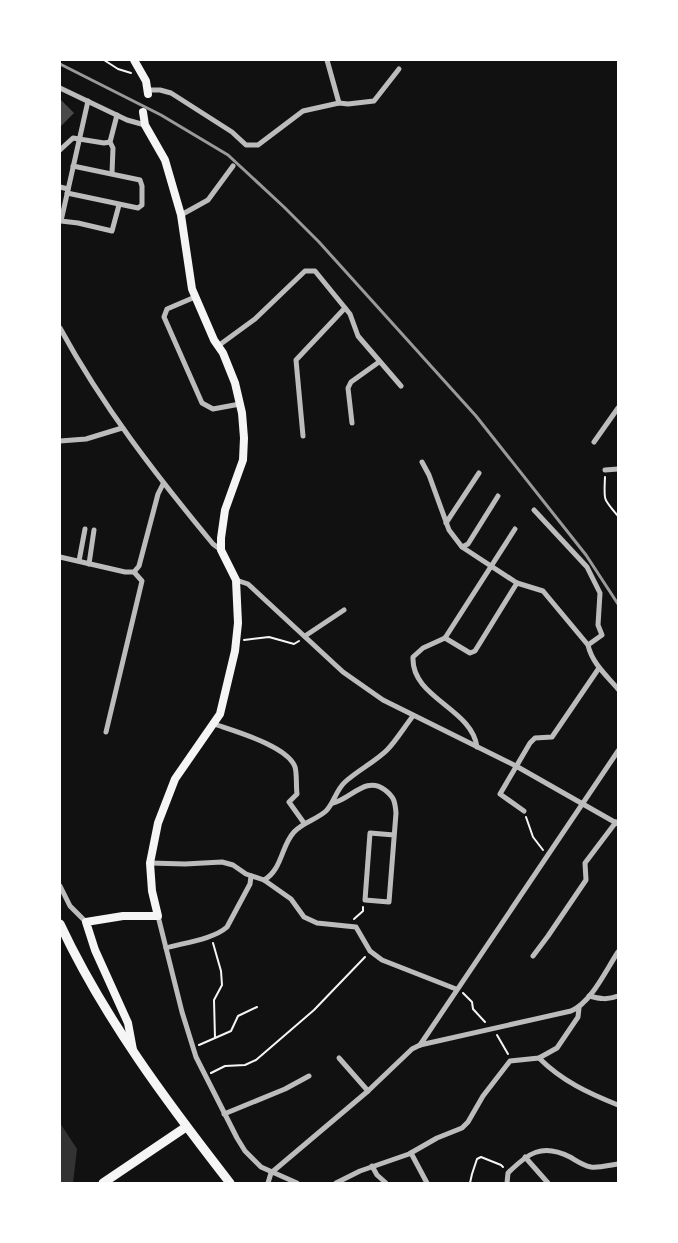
<svg xmlns="http://www.w3.org/2000/svg" width="678" height="1243" viewBox="0 0 678 1243" font-family="Montserrat,sans-serif">
<rect width="100%" height="100%" fill="#111"/>
<!-- water -->
<polygon fill="#333" points="60,1123 77,1149 73,1183 60,1183"/>
<!-- building -->
<polygon fill="#4a4a4a" points="60,99 74,113 60,127"/>
<g fill="none" stroke-linecap="round" stroke-linejoin="round">
<!-- path -->
<g stroke="#f5f5f5" stroke-width="2">
<polyline points="104,60 118,69 131,73"/>
<path d="M605 477C604 502 603 498 618 516"/>
<polyline points="244,640 269,637 294,644 299,641"/>
<polyline points="526,817 533,837 543,850"/>
<polyline points="354,919 363,911 363,907"/>
<polyline points="213,943 221,971 222,985 214,1000 215,1038"/>
<polyline points="463,993 472,1002 473,1009 485,1022"/>
<polyline points="497,1035 508,1054"/>
<polyline points="199,1045 231,1031 238,1016 257,1007"/>
<polyline points="211,1073 225,1066 245,1065 256,1060 314,1010 365,957"/>
<polyline points="470,1183 472,1174 477,1159 481,1157 501,1165 503,1167"/>
</g>
<!-- minor -->
<g stroke="#bcbcbc" stroke-width="5">
<polyline points="60,88 127,120 145,125"/>
<polyline points="149,90 160,90 171,93 232,132 246,145 258,145 303,111 339,103 327,60"/>
<polyline points="88,101 61,221 78,223 112,231 119,205"/>
<polyline points="339,103 348,104 374,101 399,69"/>
<polyline points="60,150 73,138 104,143 110,142"/>
<polyline points="112,173 113,148 110,142 117,115"/>
<polyline points="60,187 68,189"/>
<polyline points="67,193 138,208 142,205 142,186 140,180 73,166"/>
<polyline points="181,215 208,200 233,166"/>
<polyline points="195,297 167,309 164,317 202,403 213,409 240,404"/>
<path d="M60 328C103 407 156 475 213 544L221 550"/>
<polyline points="218,346 255,319 305,271 315,271 350,314 358,336 401,386"/>
<polyline points="352,423 348,388 351,382 379,362"/>
<polyline points="303,436 296,360 345,308"/>
<polyline points="60,441 86,439 122,428"/>
<polyline points="594,442 618,408"/>
<path d="M422 462 429 475 449 530 462 547 517 583 543 591 588 645C592 663 606 675 618 689"/>
<polyline points="605,470 618,469"/>
<polyline points="534,510 587,567 600,593 598,625 602,635 588,645"/>
<polyline points="446,523 479,473"/>
<polyline points="462,547 468,544 498,496"/>
<polyline points="60,557 125,572 134,572 139,566 158,494 163,484"/>
<polyline points="79,561 85,529"/>
<polyline points="89,564 94,530"/>
<polyline points="236,580 248,584 343,672 383,700 516,766 618,824"/>
<polyline points="305,636 344,610"/>
<polyline points="445,638 470,653 475,651 517,583"/>
<path d="M214 724C234 731 288 746 295 767 297 772 296 788 297 794L289 802 304 823"/>
<polyline points="106,732 142,581 134,572"/>
<path d="M477 747C472 708 411 698 413 657L423 648 445 638 515 529"/>
<path d="M333 803C351 799 366 775 385 790 394 797 395 801 396 813L389 902 365 900 370 833 394 835"/>
<polyline points="524,811 500,794 530,743 535,738 552,737 599,668"/>
<polyline points="150,863 185,864 222,862 233,865 246,874 264,880 291,899 304,917 317,923 356,927 370,951 382,960 456,989"/>
<path d="M264 880C282 870 281 846 294 832 303 822 316 820 326 811 334 803 336 790 345 782 358 770 375 762 387 750 396 741 405 726 413 716"/>
<polyline points="60,886 70,906 86,922"/>
<polyline points="158,916 182,1012 196,1057 237,1138 245,1151 261,1167 297,1183"/>
<path d="M166 948C183 943 214 939 227 927L250 884 251 876"/>
<polyline points="533,956 548,936 586,880 585,863 616,822"/>
<path d="M589 996C600 999 608 1000 618 996"/>
<polyline points="420,1045 618,751"/>
<polyline points="339,1058 368,1091"/>
<path d="M539 1058C562 1081 588 1093 618 1105"/>
<polyline points="224,1114 285,1089 309,1076"/>
<polyline points="411,1153 427,1183"/>
<polyline points="525,1157 548,1183"/>
<polyline points="372,1166 377,1175 386,1183"/>
<path d="M268 1183 271 1173 368 1091 412 1049 420 1045 571 1011C591 1003 606 970 618 952"/>
<polyline points="336,1183 360,1171 409,1154 437,1138 462,1128 468,1122 483,1096 510,1061 539,1058 557,1048 578,1017 579,1008"/>
<path d="M507 1183 508 1173C528 1153 542 1143 570 1157 577 1161 582 1165 591 1167 599 1168 610 1165 618 1164"/>
</g>
<!-- secondary -->
<g stroke="#f5f5f5" stroke-width="8">
<polyline points="134,60 146,81 148,94"/>
<polyline points="133,1050 128,1023 95,950 86,922 123,916 158,916 152,891 150,863 158,823 175,779 220,714 235,651 238,623 236,580 221,550 221,538 225,510 243,460 244,438 242,413 235,383 223,353 214,340 192,289 181,215 165,160 145,125 143,112"/>
</g>
<!-- primary -->
<g stroke="#f5f5f5" stroke-width="9">
<path d="M60 924C104 1018 167 1102 230 1183"/>
<polyline points="103,1183 186,1127"/>
</g>
<!-- rail -->
<polyline stroke="#9a9a9a" stroke-width="3" points="60,64 161,115 228,155 284,207 319,242 476,416 586,555 618,604"/>
</g>
<!-- border -->
<rect width="678" height="1243" fill="none" stroke="#ffffff" stroke-width="122"/>
</svg>
